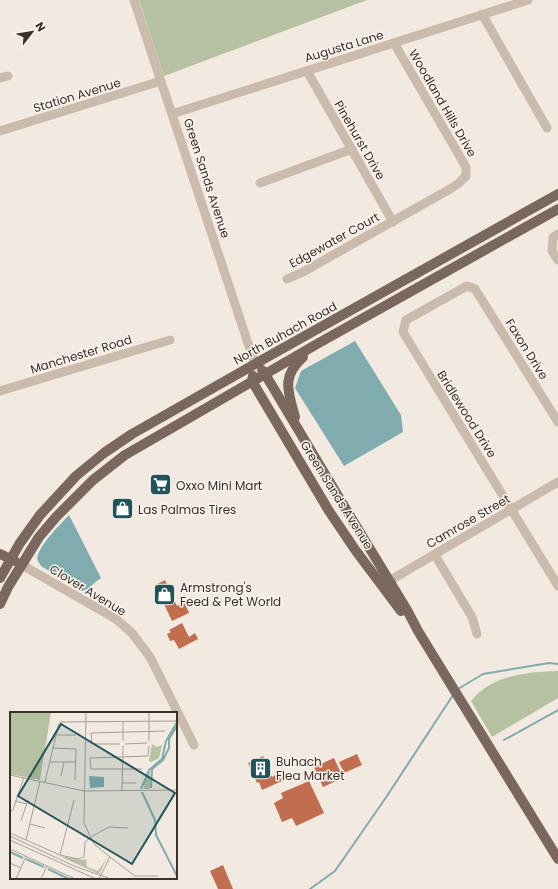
<svg xmlns="http://www.w3.org/2000/svg" width="558" height="889" viewBox="0 0 558 889" font-family="Poppins,sans-serif">
<rect width="100%" height="100%" fill="#f2eae0"/>
<!-- green -->
<g fill="#b5c1a0">
<polygon points="139,0 367,0 164,76"/>
<path d="M558 671V698L492 737 471 701C492 675 527 672 558 671Z"/>
</g>
<!-- water -->
<g fill="#80acaf">
<polygon points="355,341 401,415 403,432 344,466 295,388 301,371"/>
<path d="M69 515 101 578C94 582 90 589 82 591L41 566C39 562 36 560 38 555 42 542 60 525 69 515Z"/>
</g>
<g fill="none" stroke-linecap="round" stroke-linejoin="round">
<!-- stream -->
<g stroke="#80acaf" stroke-width="2">
<polyline points="458,689 483,674 549,663 558,664"/>
<polyline points="504,740 558,710"/>
<polyline points="310,889 335,871 387,796 453,695"/>
</g>
</g>
<!-- building -->
<g fill="#c16d4f">
<polygon points="165,580 177,606 184,602 189,613 172,621 155,585"/>
<polygon points="182,623 189,637 195,633 198,639 179,649 174,640 170,641 167,634 171,632 169,630"/>
<polygon points="357,754 362,765 344,773 339,762"/>
<polygon points="263,756 272,777 278,774 282,781 262,790 259,782 257,783 248,763"/>
<polygon points="334,758 343,778 323,787 314,767"/>
<polygon points="309,781 324,813 296,826 292,818 282,822 274,803 283,798 281,793"/>
<polygon points="223,865 233,889 218,889 210,871"/>
</g>
<g fill="none" stroke-linecap="round" stroke-linejoin="round">
<!-- minor -->
<g stroke="#cabbac" stroke-width="9">
<polyline points="134,0 255,364"/>
<polyline points="482,14 547,128"/>
<polyline points="307,71 393,222"/>
<polyline points="0,78 8,76"/>
<polyline points="172,114 528,0"/>
<polyline points="0,131 161,81"/>
<polyline points="260,183 352,149"/>
<polyline points="558,234 553,237 552,251 558,260"/>
<polyline points="287,279 303,272 450,189 459,183 466,176 466,167 394,43"/>
<polyline points="0,391 170,340"/>
<polyline points="558,422 475,289 467,286 406,320 403,332 558,586"/>
<polyline points="435,555 472,617 477,634"/>
<polyline points="22,565 116,619 132,633 150,657 194,745"/>
<polyline points="389,581 558,482"/>
</g>
<!-- major -->
<g stroke="#7a675d" stroke-width="10">
<polyline points="262,370 265,374 347,511 407,610 418,631 558,859"/>
<polyline points="253,376 252,381 329,511 356,551 401,611"/>
<path d="M295 417C288 391 281 377 303 357"/>
<polyline points="0,554 15,561"/>
<polyline points="0,578 20,543 40,515 76,476 104,453 132,434 255,364 558,194"/>
<polyline points="0,604 8,587 39,537 56,517 93,480 125,455 317,344 558,209"/>
</g>
</g>
<!-- icons -->
<defs>
<symbol id="supermarket-square" viewBox="-11 -11 22 22"><rect x="-9" y="-9" width="18" height="18" rx="4" fill="#215459" stroke="#faf4ed"/><path d="M-6-5.5h2.5l.6 2H6L4.5 2H-2.5L-4.4-4H-6ZM-1.5 3.2a1.3 1.3 0 1 0 .1 0ZM3 3.2a1.3 1.3 0 1 0 .1 0Z" fill="#fff"/></symbol>
<symbol id="shop-square" viewBox="-11 -11 22 22"><rect x="-9" y="-9" width="18" height="18" rx="4" fill="#215459" stroke="#faf4ed"/><path d="M-5-2.5h2.3a2.7 3.5 0 0 1 5.4 0H5L5.5 6h-11ZM-1.5-2.5h3a1.5 2.3 0 0 0-3 0Z" fill="#fff"/></symbol>
<symbol id="building-square" viewBox="-11 -11 22 22"><rect x="-9" y="-9" width="18" height="18" rx="4" fill="#215459" stroke="#faf4ed"/><path d="M-4-6H4V6H1V3H-1V6H-4ZM-2.5-4.3h1.7v1.8h-1.7ZM.8-4.3h1.7v1.8H.8ZM-2.5-1h1.7V.8h-1.7ZM.8-1h1.7V.8H.8Z" fill="#fff"/></symbol>
</defs>
<g fill-rule="evenodd">
<use href="#supermarket-square" x="148" y="472" width="25" height="25"/>
<use href="#shop-square" x="110" y="496" width="25" height="25"/>
<use href="#shop-square" x="152" y="582" width="25" height="25"/>
<use href="#building-square" x="248" y="756" width="25" height="25"/>
</g>
<g text-anchor="middle" dominant-baseline="central" stroke-width="3" stroke-linejoin="round" paint-order="stroke">
<!-- street labels -->
<g font-size="12" fill="#392f2b" stroke="#faf4ed">
<text transform="translate(344 46) rotate(-17)">Augusta Lane</text>
<text transform="translate(77 95) rotate(-17)">Station Avenue</text>
<text transform="translate(443 103) rotate(60)">Woodland Hills Drive</text>
<text transform="translate(360 140) rotate(60)">Pinehurst Drive</text>
<text transform="translate(207 178) rotate(72)">Green Sands Avenue</text>
<text transform="translate(334 240) rotate(-29)">Edgewater Court</text>
<text transform="translate(285 333) rotate(-29)">North Buhach Road</text>
<text transform="translate(527 349) rotate(58)">Faxon Drive</text>
<text transform="translate(81 354) rotate(-17)">Manchester Road</text>
<text transform="translate(467 414) rotate(58)">Bridlewood Drive</text>
<text transform="translate(337 495) rotate(58)">Green Sands Avenue</text>
<text transform="translate(468 521) rotate(-30)">Camrose Street</text>
<text transform="translate(88 590) rotate(31)">Clover Avenue</text>
</g>
<!-- poi labels -->
<g font-size="12" fill="#392f2b" stroke="#faf4ed" text-anchor="start">
<text x="176" y="485">Oxxo Mini Mart</text>
<text x="138" y="509">Las Palmas Tires</text>
<text x="180" y="587">Armstrong's<tspan x="180" dy="14">Feed &amp; Pet World</tspan></text>
<text x="276" y="761">Buhach<tspan x="276" dy="14">Flea Market</tspan></text>
</g>
</g>
<!-- overview -->
<g transform="translate(10 712)">
<rect width="167" height="167" fill="#f2eae0"/>
<path d="M0 0H41L30 68 0 62ZM142 32 147 35 152 33 149 46 141 50 139 49ZM140 58V77H134V70ZM49 144 73 148 76 147 77 155 88 159 97 146 89 162Z" fill="#b5c1a0"/>
<path d="M79 64 94 65V75L80 76Z" fill="#80acaf"/>
<path fill="none" stroke="#80acaf" stroke-width="2" d="M141 76 142 57 153 48 159 36V27L167 14M131 77 139 58 152 47 156 29 167 10M132 80 145 108 146 123 167 164M0 140 13 146M16 147 34 155M38 157 59 167"/>
<path fill="none" stroke="#a89f98" stroke-width="1" d="M76 0 74 111 84 132 100 145M139 0V29M50 10 167 9M47 23H66M113 29V10M110 32H82L81 21 155 19M115 32 137 31M43 36 66 37 65 68M40 50H66M132 57H81L80 46 138 44 139 34M0 63 74 79M51 64 54 50M35 70 49 11M112 71H126M112 78 113 34M74 79 167 78M5 89 17 92M0 99 3 98 14 65M11 109 18 88M20 112 35 116M0 121 50 143 68 147 74 145 75 130 81 125M0 124 64 154 101 167M82 124 99 115 118 116M0 128 86 167M16 128 30 69M0 137 65 167M50 143 64 88M100 145 125 164H148M0 151 11 156M6 167 16 144M31 167 37 154M89 167 100 145"/>
<path fill="#215459" fill-opacity="0.15" stroke="#215459" stroke-width="2" d="M51 12 165 81 122 152 8 84Z"/>
<rect width="167" height="167" fill="none" stroke="#392f2b" stroke-width="2"/>
</g>
<!-- north arrow -->
<g transform="translate(32 32) rotate(59)" stroke="#faf4ed" stroke-width="3" paint-order="stroke">
<path d="M0-3L7 15L0 10L-7 15Z" fill="#392f2b"/>
<text y="-6" font-size="11" font-weight="bold" text-anchor="middle" fill="#392f2b">N</text>
</g>
</svg>
